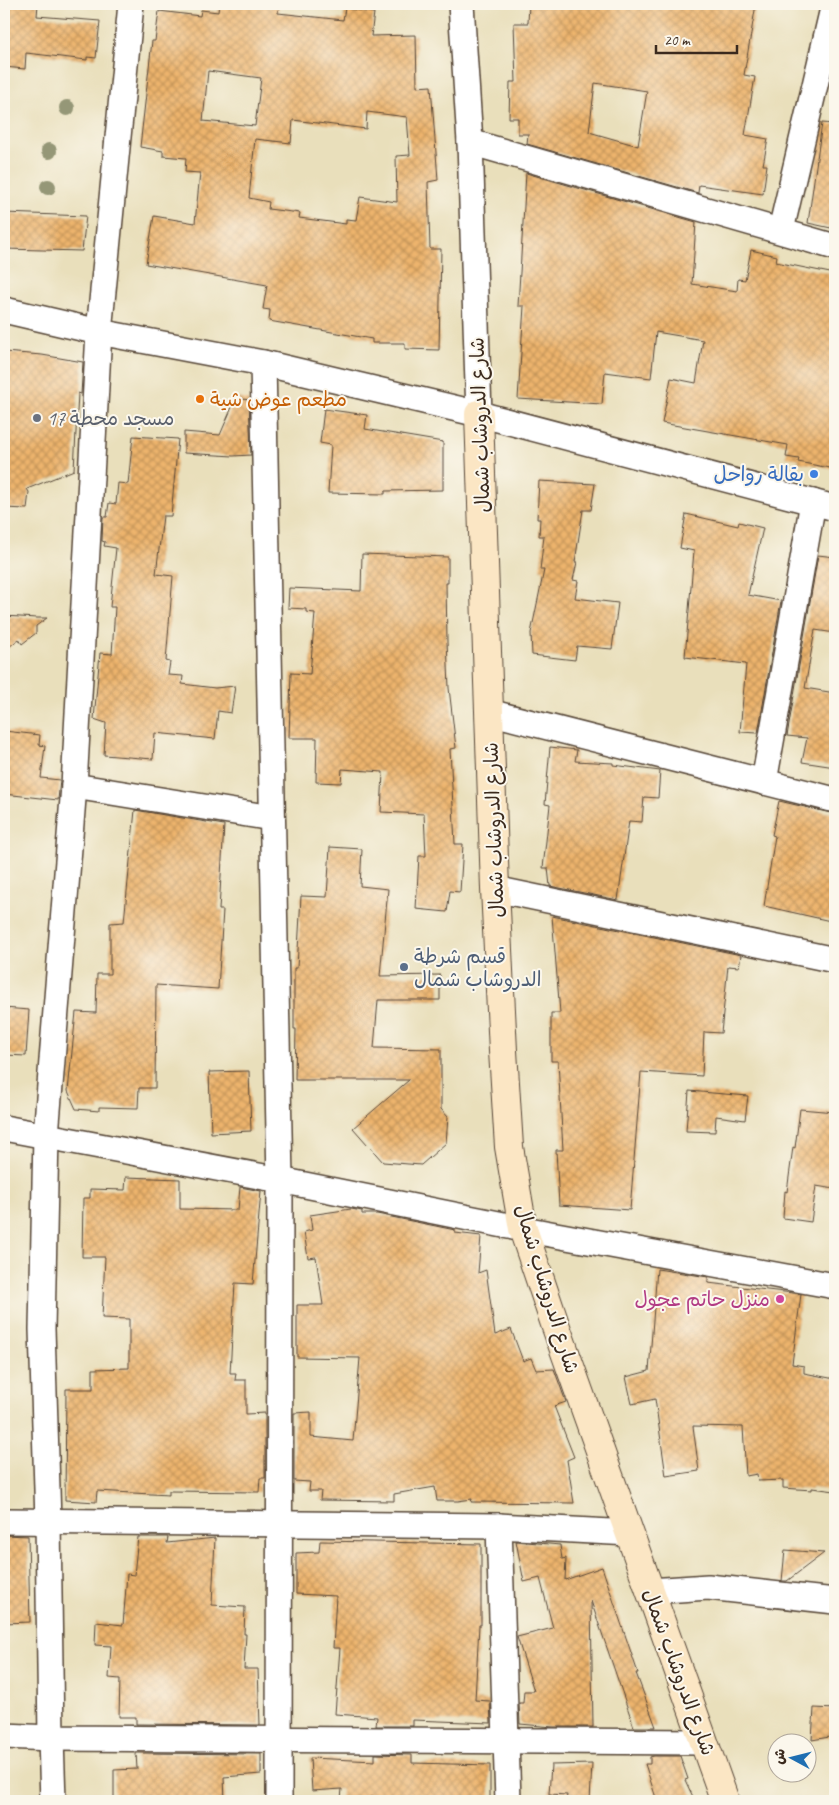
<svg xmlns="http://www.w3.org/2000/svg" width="839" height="1805" viewBox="0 0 839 1805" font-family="Caveat,'Playpen Sans Arabic',sans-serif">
<defs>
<pattern id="building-cross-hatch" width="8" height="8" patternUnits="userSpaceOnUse" patternTransform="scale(1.25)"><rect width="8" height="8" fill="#edb46d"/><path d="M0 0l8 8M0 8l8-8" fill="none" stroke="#c19359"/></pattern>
</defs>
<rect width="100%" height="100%" fill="#fbf7ec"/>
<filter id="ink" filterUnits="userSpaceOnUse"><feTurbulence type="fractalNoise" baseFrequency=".02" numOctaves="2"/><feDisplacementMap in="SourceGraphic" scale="10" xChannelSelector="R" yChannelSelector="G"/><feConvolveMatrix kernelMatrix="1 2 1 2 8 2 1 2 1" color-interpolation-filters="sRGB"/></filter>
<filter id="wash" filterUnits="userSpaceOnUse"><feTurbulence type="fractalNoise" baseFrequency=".0096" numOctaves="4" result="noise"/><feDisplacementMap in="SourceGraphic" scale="20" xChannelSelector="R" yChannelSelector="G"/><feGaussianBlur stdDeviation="1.12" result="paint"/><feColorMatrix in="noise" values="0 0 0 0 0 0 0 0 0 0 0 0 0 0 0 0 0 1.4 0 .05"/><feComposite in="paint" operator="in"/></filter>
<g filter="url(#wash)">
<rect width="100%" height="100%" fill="#e9dfbb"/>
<g id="blocks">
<!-- building -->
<g fill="url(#building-cross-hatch)" fill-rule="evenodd">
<polygon points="4,4 38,4 37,16 100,21 96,58 87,57 87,60 26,53 25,69 4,67"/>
<path d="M219 4H279L278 13 343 20 345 8 374 13 371 36 416 35 417 87 431 86 438 180 428 182 430 249H441L439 350 405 349V343H372V339L269 321 270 310 263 309 267 285 146 264 154 216 195 223 200 173 185 172 186 158 163 156V151L140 147 152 41H155L159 11 200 16 201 10 218 12ZM208 71 261 78 255 126 203 121ZM367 112 407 117 410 155 396 156 397 202 360 197 356 220 346 219V224L299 218 300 213 268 209 269 202 249 198 255 139 291 143 293 120 366 129Z"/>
<path d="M529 4H756L744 75 755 77 745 135 768 139 763 165H767L763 194 699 185 698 193 527 144 528 134H518V118H509L510 82H516L514 23H528ZM595 83 647 91 638 146 589 132Z"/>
<polygon points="822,123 835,124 835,208 831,228 808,223"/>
<polygon points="526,173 696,222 692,284 737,291 738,279 745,280 751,250 777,256 776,262 835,274 835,469 798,462 799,459 786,457 788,445 662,423 671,378 696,383 703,340 656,332 651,378 605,372 602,404 518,399 524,306 518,306"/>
<polygon points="4,213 86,216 82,251 4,249"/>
<polygon points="4,352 42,355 83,362 81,394 78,393 74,470 27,489 29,492 27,509 4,508"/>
<polygon points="236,398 249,400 251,455 233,456 184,453 184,432 220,435"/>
<polygon points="324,409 367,415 365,429 443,442 443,490 385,491 385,494 328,493 331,445 320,443"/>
<polygon points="133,436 178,439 171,516 163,516 156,574 173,576 166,661 170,662 168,675 183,676 182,684 215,688 235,686 231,713 218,711 215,739 155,733 153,759 104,755 106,723 94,719 100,653 112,654 115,607 110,607 116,548 104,546 105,542 102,541 103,517 107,517 109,503 116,504 118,483 128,484"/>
<polygon points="539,481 595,484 591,510 583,510 575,562 577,562 573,580 578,581 575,598 618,603 612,649 577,646 575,660 532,655 531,633 544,570 540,570 544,536 539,536 540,519 537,519"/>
<polygon points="686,514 738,526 739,522 763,528 748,595 781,601 758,733 740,732 746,664 685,657 694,551 680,548"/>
<polygon points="362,554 448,557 448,583 446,583 447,642 449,688 456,748 450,749 455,844 463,844 460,892 450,891 447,912 416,909 419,856 426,856 424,814 381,812 383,772 342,769 341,783 316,782 317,738 289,738 291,673 310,674 315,613 306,612 306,609 288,608 289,588 361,591"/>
<polygon points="818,555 835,557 835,633 815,630 805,688 835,693 835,767 802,762 807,738 787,736"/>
<polygon points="4,616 37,618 47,618 36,626 36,633 22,644 19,639 4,651"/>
<polygon points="4,731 40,735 39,745 45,746 41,778 60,780 58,800 4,794"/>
<polygon points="550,747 577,750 575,761 613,763 613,765 660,771 658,798 644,797 642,822 629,821 618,900 550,886 548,868 543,868 550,805 545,804"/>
<polygon points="779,801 835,814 835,922 764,906 775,836 772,835"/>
<polygon points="135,810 224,825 219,910 223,910 218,989 156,985 155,1088 139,1088 138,1108 99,1107 99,1111 76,1109 68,1091 76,1012 96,1013 97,974 110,974 110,923 124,922"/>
<polygon points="330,847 362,849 360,886 388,889 380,976 440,975 440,1000 378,1000 374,1048 441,1049 441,1109 448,1117 446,1143 421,1165 383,1162 353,1128 409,1080 295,1080 296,1029 294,1029 294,968 297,968 301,896 327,897"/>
<polygon points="552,916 741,955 739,967 728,966 721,1033 704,1032 702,1076 641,1072 630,1210 559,1205 556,1150 563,1150 558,1061 551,1061 551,1013 560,1013"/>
<polygon points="4,1008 29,1010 26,1056 5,1055 5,1051 4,1051"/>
<polygon points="249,1071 251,1131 211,1133 209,1072"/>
<polygon points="689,1091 748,1096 745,1120 716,1116 715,1132 686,1131"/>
<polygon points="800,1109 835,1112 835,1189 816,1186 811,1222 783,1218 785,1191 787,1192 793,1147 795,1148"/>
<polygon points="126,1177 180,1179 180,1209 238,1210 240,1187 261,1191 253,1284 235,1283 230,1373 236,1373 235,1380 246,1380 246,1414 265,1413 265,1478 260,1478 259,1492 169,1491 169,1495 97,1491 96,1502 65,1500 66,1389 93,1389 93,1369 129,1368 129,1319 102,1318 105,1257 82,1257 83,1198 90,1198 90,1189 125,1190"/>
<polygon points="351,1209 362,1211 362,1214 377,1214 455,1230 455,1233 481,1236 478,1273 486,1270 495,1335 511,1329 523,1361 531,1358 536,1370 554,1369 566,1402 554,1406 574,1457 567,1460 574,1503 471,1502 472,1499 458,1501 437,1501 435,1487 394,1494 394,1501 320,1500 321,1491 309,1491 310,1482 294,1481 294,1413 311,1412 311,1437 353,1441 360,1358 297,1357 297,1305 323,1305 316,1257 308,1258 304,1232 312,1230 310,1215"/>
<polygon points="657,1269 708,1277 708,1283 801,1294 792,1364 804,1366 804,1373 835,1379 835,1491 812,1488 812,1490 783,1488 783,1480 758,1481 757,1474 746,1476 743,1427 693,1426 699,1471 666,1476 655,1399 632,1404 626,1377 649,1371"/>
<polygon points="4,1535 28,1536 30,1622 4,1623"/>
<polygon points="138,1537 168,1537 167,1543 215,1538 212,1605 245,1607 244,1634 246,1634 244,1669 258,1669 260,1725 136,1724 136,1717 119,1717 120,1679 109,1678 111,1646 95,1645 96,1622 123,1625 127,1574 134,1575"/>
<polygon points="320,1541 481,1544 481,1625 479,1625 475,1700 490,1701 491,1723 413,1720 413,1726 376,1726 377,1717 335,1714 340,1648 333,1648 336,1596 296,1594 296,1553 319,1552"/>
<polygon points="516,1541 560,1545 562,1559 566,1558 565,1580 602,1567 638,1673 636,1673 656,1727 634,1727 591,1601 593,1727 553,1727 520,1724 519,1703 523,1703 524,1691 534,1691 517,1637 553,1628 540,1578 524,1582"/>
<polygon points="785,1550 824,1553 787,1581 782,1581"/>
<polygon points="814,1708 835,1709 835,1736 812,1740"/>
<polygon points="136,1753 261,1754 261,1774 224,1777 225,1801 114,1801 114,1770 137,1769"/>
<polygon points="375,1754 412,1755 412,1763 490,1765 490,1801 420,1801 420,1800 370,1797 370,1799 341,1799 342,1789 312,1791 310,1758 375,1761"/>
<polygon points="654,1756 680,1756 688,1779 685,1780 695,1801 657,1801 645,1764 650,1764 650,1757"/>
<polygon points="592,1764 590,1801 566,1801 567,1795 549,1794 551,1765"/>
</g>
</g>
</g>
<g filter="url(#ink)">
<use href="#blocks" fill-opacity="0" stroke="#554536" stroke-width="1"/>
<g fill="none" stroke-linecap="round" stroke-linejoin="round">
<defs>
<g id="street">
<polyline points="461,4 470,142 479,414"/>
<polyline points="470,142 835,247"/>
<polyline points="781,230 834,4"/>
<polyline points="4,310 99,332 263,363 479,414 835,508"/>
<polyline points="263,363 280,1180 279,1801"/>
<polyline points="489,712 835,800"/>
<polyline points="764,782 813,502"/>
<polyline points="74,786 272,818"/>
<polyline points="495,889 835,960"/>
<polyline points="4,1128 280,1180 523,1229 835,1286"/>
<polyline points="4,1521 499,1526 630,1533"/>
<polyline points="499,1526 508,1801"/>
<polyline points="650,1591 708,1587 835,1601"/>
<polyline points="4,1736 51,1738 703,1742"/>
<polyline points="53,1801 51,1738 48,1521 42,1329 46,1135 74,786 99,332 131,4"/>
</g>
<polyline id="secondary" points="479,414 495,889 503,1051 509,1147 523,1229 556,1327 725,1801"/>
</defs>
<!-- street casing -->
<use href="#street" stroke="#554536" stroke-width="28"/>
<!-- secondary casing -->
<use href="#secondary" stroke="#554536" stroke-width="30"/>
<!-- street -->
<use href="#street" stroke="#fff" stroke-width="25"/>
<!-- secondary -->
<use href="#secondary" stroke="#fbe6c4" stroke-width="28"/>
</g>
<!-- trees -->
<g fill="#959777">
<circle cx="67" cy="108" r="8"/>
<circle cx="49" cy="151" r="8"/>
<circle cx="48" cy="187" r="8"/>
</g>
</g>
<!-- markers -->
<circle fill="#e8710a" stroke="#fbf7ec" stroke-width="2" cx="200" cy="399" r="5"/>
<circle fill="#6b7280" stroke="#fbf7ec" stroke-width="2" cx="37" cy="418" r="5"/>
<circle fill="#3f7fe0" stroke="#fbf7ec" stroke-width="2" cx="814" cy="474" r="5"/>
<circle fill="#5c6f8a" stroke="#fbf7ec" stroke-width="2" cx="404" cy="967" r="5"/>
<circle fill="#d1479c" stroke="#fbf7ec" stroke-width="2" cx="780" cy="1299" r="5"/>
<g text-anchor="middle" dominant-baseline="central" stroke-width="4" stroke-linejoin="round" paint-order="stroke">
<!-- food labels -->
<g font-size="20" fill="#c56008" stroke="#fbf7ec" text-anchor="start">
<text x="210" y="399">مطعم عوض شية</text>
</g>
<!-- worship labels -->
<g font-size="20" fill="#5b616d" stroke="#fbf7ec" text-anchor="start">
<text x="47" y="418">مسجد محطة 17</text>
</g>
<!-- street labels -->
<g font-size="20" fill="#3b2a1e" stroke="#fbf7ec">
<text transform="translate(480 425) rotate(-92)">شارع الدروشاب شمال</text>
<text transform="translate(494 830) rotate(-92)">شارع الدروشاب شمال</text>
<text transform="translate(547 1289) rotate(73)">شارع الدروشاب شمال</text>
<text transform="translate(679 1672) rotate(70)">شارع الدروشاب شمال</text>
</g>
<!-- shop labels -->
<g font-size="20" fill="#366cbe" stroke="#fbf7ec" text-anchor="end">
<text x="804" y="474">بقالة رواحل</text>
</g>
<!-- service labels -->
<g font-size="20" fill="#4e5e75" stroke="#fbf7ec" text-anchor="start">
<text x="414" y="956">قسم شرطة<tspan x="414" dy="23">الدروشاب شمال</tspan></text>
</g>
<!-- hotel labels -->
<g font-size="20" fill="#b23c85" stroke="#fbf7ec" text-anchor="end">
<text x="770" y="1299">منزل حاتم عجول</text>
</g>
</g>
<!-- margin -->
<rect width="839" height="1805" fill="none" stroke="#fbf7ec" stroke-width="20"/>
<!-- north arrow -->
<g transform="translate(792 1758) rotate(277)"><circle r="24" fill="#fbf7ec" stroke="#aea59a"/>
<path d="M0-4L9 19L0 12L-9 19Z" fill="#1f6fb2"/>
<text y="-8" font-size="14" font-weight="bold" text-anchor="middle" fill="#3b2a1e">ش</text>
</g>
<!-- scale -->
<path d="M656 45v8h81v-8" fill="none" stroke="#3b2a1e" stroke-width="2.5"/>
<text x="664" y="45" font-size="15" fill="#3b2a1e" stroke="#fbf7ec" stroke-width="4" paint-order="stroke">20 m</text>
</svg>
